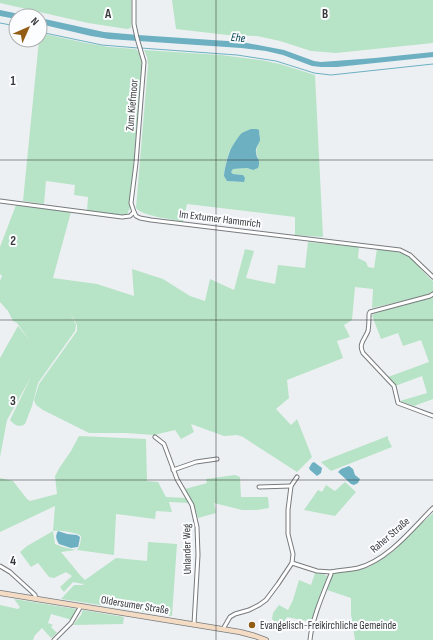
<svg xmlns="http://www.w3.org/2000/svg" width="433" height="640" viewBox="0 0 433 640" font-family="'Sofia Sans Condensed',sans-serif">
<rect width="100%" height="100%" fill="#edf0f3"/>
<!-- green -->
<g fill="#b7e3c6" fill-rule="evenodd">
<polygon points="0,0 131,0 131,28 127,29 88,23 0,3"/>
<polygon points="172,0 433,0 433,43 336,53 311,51 280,41 257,36 227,35 176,29"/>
<path d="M40 33 86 43 109 47 135 49C140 51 141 58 142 62L130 208 127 214 122 215 87 211 88 197 74 195 75 185 46 181 44 204 23 201 39 40H40Z"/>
<path d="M144 50 221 55 261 60 280 64 315 75 323 237 295 235V217L187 204 183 222C172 219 142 216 136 208L148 65 147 57ZM257 129 259 130C259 134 260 137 259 141 258 147 254 151 258 157L253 170 247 168 233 169 231 172 233 174 243 175 244 182 227 181C226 180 225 177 224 175 224 171 228 154 230 150 233 146 237 141 239 137Z"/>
<path d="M16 205 71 212 53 278 97 284 134 296 132 269 163 279 190 296 205 301 210 279 234 290 245 249 254 251 246 278 275 284 278 265 305 268 308 242 359 247 358 258 366 262 368 267 374 268 377 249C390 251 403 251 413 260 420 267 425 275 433 281V293L428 295 372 308 373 289 355 287 352 320 344 325 350 337 337 341 343 358 287 380 289 398 276 409 291 425 297 419 312 457 297 472 243 437 237 435 224 436 191 424 194 432 181 439 175 430 154 435 126 433H89L43 410 36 405 34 400 39 384 77 331V325L70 312 76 325 75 331 38 383 32 406 25 424C19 428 14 425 10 420L31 377 7 420 0 457V358L18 326 30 341 17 323 13 321 8 311 0 302V281L2 276 0 274V247Z"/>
<polygon points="433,296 433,399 414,406 400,401 427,393 422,376 395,386 388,377 429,362 421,340 403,346 398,333 381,339 373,318 372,315 376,313 432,297"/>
<path d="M79 436 146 439 147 481 158 482 166 497 186 498 189 503 169 502 172 512 156 511 155 519 116 514 114 555 77 550C80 546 81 541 81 536 76 532 59 530 53 531L55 544 63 547 76 550 61 552 80 575 85 580 116 558 147 561 148 542 177 544 172 616 61 599 74 585H83L84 582 83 584 73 582 64 592 60 587 72 576 66 572 54 578 49 577 38 563 31 567 20 552 27 546 53 531 55 506 0 532V478L13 481 27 499 30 501 57 494 55 476 60 467 71 451Z"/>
<polygon points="388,436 388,439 392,447 331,471 321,462"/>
<polygon points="235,475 240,477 241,497 268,497 269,508 257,510 242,510 214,503 216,513 198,518 194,505 185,489 207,483 206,479"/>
<polygon points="345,482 356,492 335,516 304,510 318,490 322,492 326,485 335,491"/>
<polygon points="433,513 433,640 355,640 351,614 351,598 327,590 332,575 335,573 361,569 369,567 382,559 395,550 410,534"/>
<polygon points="315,573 323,574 327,576 327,578 312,622 287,617 283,629 272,619 273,613 279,605 288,610 293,600 299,580 311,585"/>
<polygon points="14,599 76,609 72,620 51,614 48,623 53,625 51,627 57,633 51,638 42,628 35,635 33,640 0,640 0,605 18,609 20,607"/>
<polygon points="83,610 124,617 123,624 73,625 81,615"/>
</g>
<!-- water -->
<g fill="#6cb0c2">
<polygon points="0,10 29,16 16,16 16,19 0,16"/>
<polygon points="40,18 104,32 138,35 242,42 284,50 314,61 321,62 375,58 433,52 433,57 337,67 321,67 312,66 283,55 266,51 241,48 109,39 91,36 40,24"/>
<path d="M251 129H257L259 130C259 133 260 137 260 140 259 144 255 148 256 153 257 160 261 159 258 168L253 170 247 168 233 169 231 172 233 174 243 175 245 178 244 182 227 181C227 181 224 176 224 176 224 171 228 155 230 151 231 148 240 134 242 133 245 131 249 130 251 129Z"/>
<polygon points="314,462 322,468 321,473 317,476 310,470 309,468 312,463"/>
<polygon points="349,466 353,469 355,475 360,479 358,483 354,485 351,484 338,472 341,469"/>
<path d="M58 531 67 534 77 535 80 537 79 543 78 547 71 548 59 544C56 539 55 536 58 531Z"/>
</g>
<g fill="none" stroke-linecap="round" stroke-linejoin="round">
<!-- stream -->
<g stroke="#6cb0c2" stroke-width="1">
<polyline points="0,23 16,26"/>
<polyline points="40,32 102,45 138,48"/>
<polyline points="141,48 237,55 276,61 314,73 331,75 433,64"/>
</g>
<defs>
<g id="minor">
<polyline points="134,0 134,24 137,38 144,62 136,163 131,203 134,212 136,216 140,218 151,220 400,250 410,255 433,277"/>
<polyline points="0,201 122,217 130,216 134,212"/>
<path d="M433 294 430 296 370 312 369 314C369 319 369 325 368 331 365 339 358 344 363 353L394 386 398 403 433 416"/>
<polyline points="155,437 164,444 177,479 192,505 197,527 198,555 194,624"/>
<polyline points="173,470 196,462 217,459"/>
<polyline points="259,487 291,486"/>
<polyline points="292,563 317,571 331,572"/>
<polyline points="0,566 10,572 32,592 35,595 36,599"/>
<polyline points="223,629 230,617 235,614 249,610 259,605 266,600 278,584 292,563 293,554 288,534 288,510 291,486 297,477"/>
<polyline points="54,640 71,623 81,606"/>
<path d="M310 640C312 619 323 594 331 574V572C340 570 349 570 358 568 388 560 412 529 433 508"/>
</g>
<polyline id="secondary" points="0,593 240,632 255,636 266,640"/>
</defs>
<!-- minor casing -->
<use href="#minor" stroke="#787b7e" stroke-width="5"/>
<!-- secondary casing -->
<use href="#secondary" stroke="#787b7e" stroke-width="6"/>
<!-- minor -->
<use href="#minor" stroke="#fff" stroke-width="3"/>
<!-- secondary -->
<use href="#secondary" stroke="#f4dcc4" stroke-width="4.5"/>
</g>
<!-- grid -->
<path fill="none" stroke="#38393a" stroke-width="1" stroke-opacity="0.55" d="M216 0V640M0 160H433M0 320H433M0 480H433"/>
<!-- markers -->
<circle fill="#945d16" stroke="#fbfdff" stroke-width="1.5" cx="252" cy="625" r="4"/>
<g text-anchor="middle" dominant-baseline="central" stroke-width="4" stroke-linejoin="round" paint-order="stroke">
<!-- street labels -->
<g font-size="11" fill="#38393a" stroke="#fbfdff">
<text transform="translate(132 105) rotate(-85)">Zum Kiefmoor</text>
<text transform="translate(220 219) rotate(7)">Im Extumer Hammrich</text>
<text transform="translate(390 535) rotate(-41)">Raher Straße</text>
<text transform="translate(187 549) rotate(-91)">Unlander Weg</text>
<text transform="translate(135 605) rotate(9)">Oldersumer Straße</text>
</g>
<!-- poi labels -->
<g font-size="11" fill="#38393a" stroke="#fbfdff" text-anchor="start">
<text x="260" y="625">Evangelisch-Freikirchliche Gemeinde</text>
</g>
<!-- water labels -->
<g font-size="12" font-style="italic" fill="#00414e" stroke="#fbfdff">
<text transform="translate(238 38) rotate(6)">Ehe</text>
</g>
</g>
<g font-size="13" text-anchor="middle" font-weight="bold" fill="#38393a" stroke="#fbfdff" stroke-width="4" stroke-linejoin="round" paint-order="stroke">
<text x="108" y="18">A</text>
<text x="325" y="18">B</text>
<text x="13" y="85">1</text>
<text x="13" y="245">2</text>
<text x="13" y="405">3</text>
<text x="13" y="565">4</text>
</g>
<!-- north arrow -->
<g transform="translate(28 28) rotate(45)"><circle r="19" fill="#fbfdff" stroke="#adafb0"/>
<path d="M0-3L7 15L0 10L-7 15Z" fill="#945d16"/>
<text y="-6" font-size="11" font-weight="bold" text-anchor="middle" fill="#38393a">N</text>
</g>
</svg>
